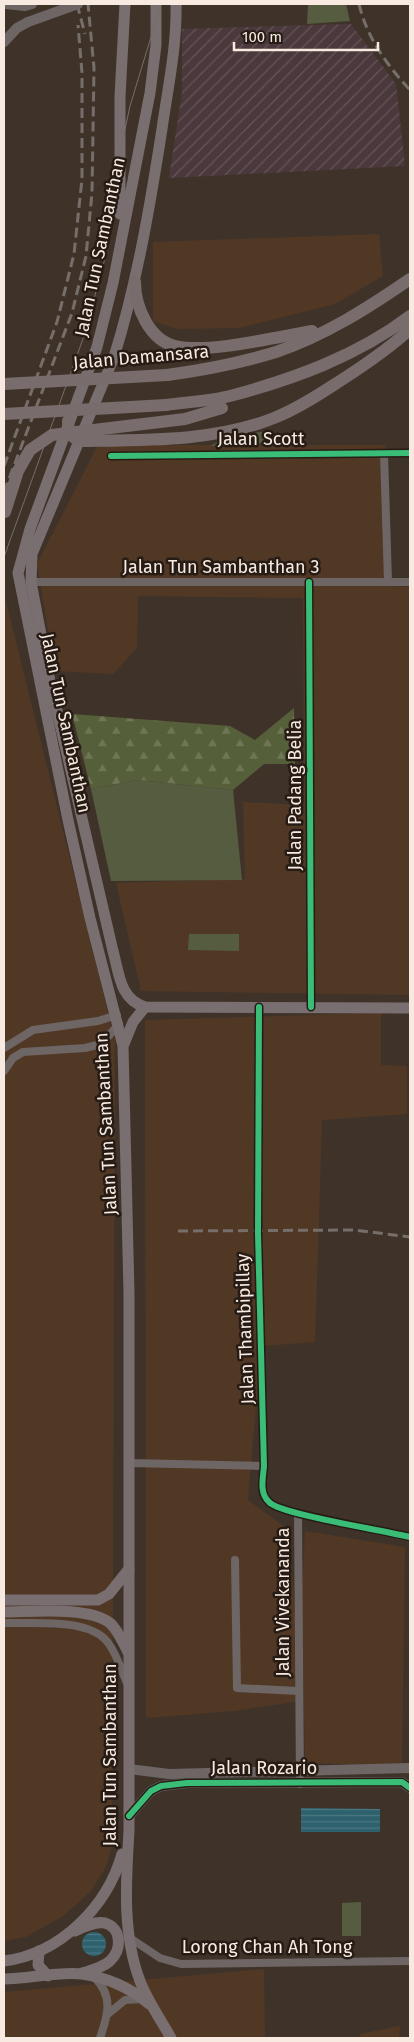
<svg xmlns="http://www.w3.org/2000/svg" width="414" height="2042" viewBox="0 0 414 2042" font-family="'Fira Sans',sans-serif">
<defs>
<pattern id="industrial-furrows" width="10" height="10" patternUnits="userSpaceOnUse" patternTransform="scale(1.25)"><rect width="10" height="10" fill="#4a383c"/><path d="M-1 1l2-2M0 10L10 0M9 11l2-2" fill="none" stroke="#655558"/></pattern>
<pattern id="forest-firs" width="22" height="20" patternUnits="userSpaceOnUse" patternTransform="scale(1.25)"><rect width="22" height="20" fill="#555f39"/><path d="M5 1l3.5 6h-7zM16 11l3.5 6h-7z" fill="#6e7655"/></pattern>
<pattern id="water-rules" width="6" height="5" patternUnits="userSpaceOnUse" patternTransform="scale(1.25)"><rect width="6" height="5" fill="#2d616d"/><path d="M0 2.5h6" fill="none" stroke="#4c7882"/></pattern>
</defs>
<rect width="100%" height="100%" fill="#3f3329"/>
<!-- built -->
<g fill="#513825">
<polygon points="379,234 383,276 335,304 239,328 177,329 153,321 153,242"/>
<polygon points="98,445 386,445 386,586 410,587 410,995 141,991 116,883 245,879 243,802 304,805 303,598 138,596 137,648 113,674 55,671 37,564"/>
<polygon points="4,593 115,1041 112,1847 105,1869 90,1892 63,1916 26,1937 4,1941"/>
<polygon points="381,1013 381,1065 407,1066 407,1114 322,1120 315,1342 261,1346 248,1500 289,1530 301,1701 234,1711 146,1718 145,1020"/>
<polygon points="305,1531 405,1547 402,1766 305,1763 302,1594"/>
<polygon points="264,1969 265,2038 4,2038 4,1992"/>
<polygon points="400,2026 399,2038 360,2038 360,2034"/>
</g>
<!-- industrial -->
<polygon fill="url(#industrial-furrows)" points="351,24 396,84 405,166 169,178 182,92 182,29"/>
<!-- grass -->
<g fill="#555c3f">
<polygon points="308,4 346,4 350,21 307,24"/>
<polygon points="266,431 267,443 210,446 226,438"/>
<polygon points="138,780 233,790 242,880 111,881 91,789"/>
<polygon points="189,934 239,934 239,951 188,950"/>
<polygon points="361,1902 361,1936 342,1936 342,1903"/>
</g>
<!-- forest -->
<polygon fill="url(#forest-firs)" points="294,708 295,764 264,764 233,790 138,780 91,789 72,714 230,726 255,740"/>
<!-- water -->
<g fill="url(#water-rules)">
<polygon points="301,1808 380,1809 380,1832 301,1832"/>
<circle cx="94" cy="1944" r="12"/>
</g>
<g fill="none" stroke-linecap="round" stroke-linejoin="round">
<!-- minor -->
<g stroke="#6e6565" stroke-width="8">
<polyline points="384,453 388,582"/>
<polyline points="111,456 410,453"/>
<polyline points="31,582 410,582"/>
<polyline points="309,582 311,1007"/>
<path d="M259 1007 258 1234 264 1466C263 1478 259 1493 269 1502 279 1514 387 1531 410 1537"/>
<polyline points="4,1048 33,1030 98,1021 117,1015"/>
<polyline points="4,1071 13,1058 23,1052 85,1048 97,1045 104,1041 119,1024"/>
<polyline points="129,1463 264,1466"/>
<polyline points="298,1514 300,1784"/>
<polyline points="235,1560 237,1688 298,1691"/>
<path d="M4 1623C33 1624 91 1617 109 1644 117 1655 121 1670 127 1683"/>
<polyline points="130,1938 160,1958 181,1964 410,1961"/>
<path d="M94 1977C114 1996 108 2015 100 2038"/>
<polyline points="108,2014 125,2000 142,1999"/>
</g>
<!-- tertiary -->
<g stroke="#6e6565" stroke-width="10">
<polyline points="6,4 25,6 32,4"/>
<polyline points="4,42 17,28 28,22"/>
<polyline points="129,1769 169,1774 410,1768"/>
<polyline points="129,1816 151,1791 161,1786 187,1783 402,1782 410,1788"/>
</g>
<!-- secondary -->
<g stroke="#796f70" stroke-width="11">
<path d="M156 4V45L150 93 113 283 97 347 30 529 18 573 68 820 90 918 123 1046 129 1293V1831C126 1880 122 1934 140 1981 147 2000 161 2020 171 2038"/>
<path d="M176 4C177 46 168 87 162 129 150 206 137 283 114 357L32 554 31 582 49 677 113 951C119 973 120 1000 145 1007L410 1008"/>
<polyline points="120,214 120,96 125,4"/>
<polyline points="124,1044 133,1022 145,1007"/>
<polyline points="4,1600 98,1600 109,1594 129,1569"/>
<path d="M4 1612C31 1612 89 1606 110 1623 118 1630 123 1643 128 1652"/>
<path d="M75 1931C83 1927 95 1921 105 1923 122 1928 122 1950 110 1961 102 1968 92 1970 82 1973"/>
<polyline points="39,1951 38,1965 48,1976"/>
<path d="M4 1961C60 1954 107 1907 122 1854"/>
<path d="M4 1979C27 1979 60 1971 82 1974 106 1977 131 1988 149 2004"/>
</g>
<!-- primary -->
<g stroke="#786d6c" stroke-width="12">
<path d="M135 282C135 306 149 340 175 346 207 354 277 337 312 331"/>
<path d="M167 375C204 370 240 363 276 352 324 336 368 308 410 279"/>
<path d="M166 405C187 402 210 401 230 396 294 379 357 356 410 316"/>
<path d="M68 421 69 434 79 441C143 440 214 442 274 418 299 408 321 393 343 379 366 364 390 348 410 329"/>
</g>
<!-- tram -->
<polyline stroke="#766e6b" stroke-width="1" points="4,557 84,336 104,262 117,167 130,106 161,4"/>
<!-- rail -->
<g stroke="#766e6b" stroke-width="3" stroke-dasharray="10 5" stroke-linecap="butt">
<polyline points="77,4 85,34"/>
<path d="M359 4C367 38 387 65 410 90"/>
<polyline points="4,466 57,322 74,254 82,179 82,73 78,25"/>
<polyline points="4,492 72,313 86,256 92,193 94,68 88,4"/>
<polyline points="178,1231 354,1230 410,1237"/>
</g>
<!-- tertiary-bridge -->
<polyline stroke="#6e6565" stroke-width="10" points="28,22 78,4"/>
<!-- primary-bridge -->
<g stroke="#786d6c" stroke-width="12">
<polyline points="4,384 167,375"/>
<polyline points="4,414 166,405"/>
<polyline points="5,512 18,471 30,450 52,435 185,419 222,408"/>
</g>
<defs>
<g id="cycleway">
<polyline points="111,456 410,453"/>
<polyline points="309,582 311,1007"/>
<path d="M259 1007 258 1234 264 1466C263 1478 259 1493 269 1502 279 1514 387 1531 410 1537"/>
<polyline points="129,1816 151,1791 161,1786 187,1783 402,1782 410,1788"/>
</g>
</defs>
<!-- cycleway casing -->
<use href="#cycleway" stroke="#261c15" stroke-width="9"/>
<!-- cycleway -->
<use href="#cycleway" stroke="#3abd76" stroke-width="6"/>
</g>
<g text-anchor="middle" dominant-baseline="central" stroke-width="5" stroke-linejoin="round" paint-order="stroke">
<!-- street labels -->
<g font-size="18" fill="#f8eae0" stroke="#261c15">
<text transform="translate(100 247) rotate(-78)">Jalan Tun Sambanthan</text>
<text transform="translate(141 357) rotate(-5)">Jalan Damansara</text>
<text x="261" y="439">Jalan Scott</text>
<text x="221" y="567">Jalan Tun Sambanthan 3</text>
<text transform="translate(66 723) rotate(78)">Jalan Tun Sambanthan</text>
<text transform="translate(295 795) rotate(-90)">Jalan Padang Belia</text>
<text transform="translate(106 1124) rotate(-93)">Jalan Tun Sambanthan</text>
<text transform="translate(245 1329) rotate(-92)">Jalan Thambipillay</text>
<text transform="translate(283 1602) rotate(-90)">Jalan Vivekananda</text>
<text transform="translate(110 1755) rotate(-90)">Jalan Tun Sambanthan</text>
<text x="264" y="1768">Jalan Rozario</text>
<text x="267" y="1947">Lorong Chan Ah Tong</text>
</g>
</g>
<!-- border -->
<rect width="414" height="2042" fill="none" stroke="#f8eae0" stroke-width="10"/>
<!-- scale -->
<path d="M234 42v8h144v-8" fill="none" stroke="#f8eae0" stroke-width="2.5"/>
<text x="242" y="42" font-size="15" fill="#f8eae0" stroke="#261c15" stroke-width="4" paint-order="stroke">100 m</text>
</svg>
